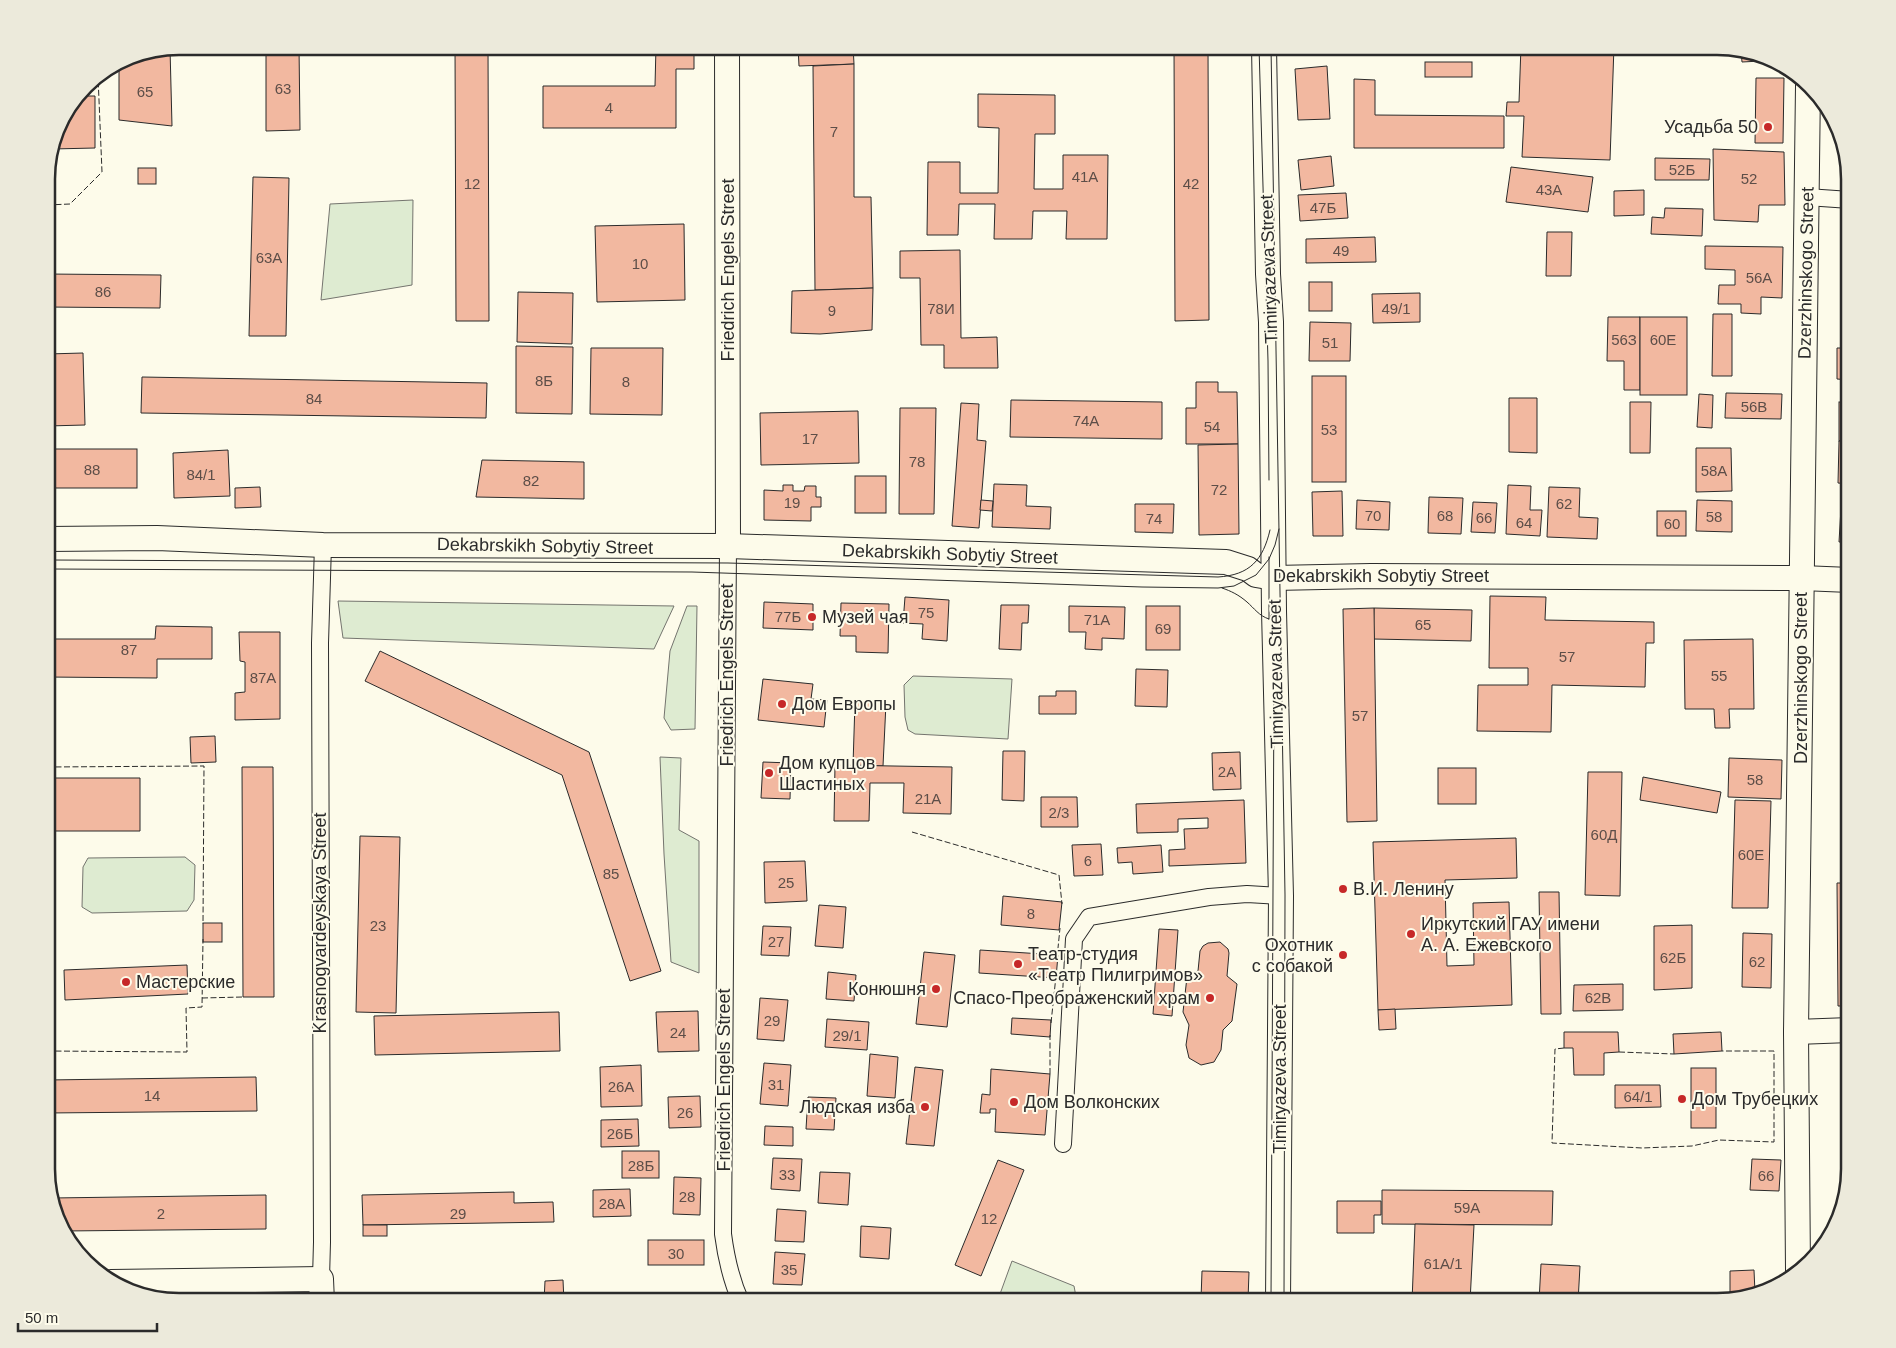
<svg xmlns="http://www.w3.org/2000/svg" width="1896" height="1348" viewBox="0 0 1896 1348" font-family="Arial,sans-serif">
<rect width="100%" height="100%" fill="#fdfbea"/>
<!-- green -->
<g fill="#deebd1" stroke="#74746e">
<polygon points="413,200 412,285 321,300 330,204"/>
<polygon points="338,601 674,606 654,649 343,638"/>
<polygon points="687,606 697,606 695,729 671,730 664,718 670,651"/>
<polygon points="913,676 1012,679 1008,739 915,734 908,730 905,717 904,685"/>
<polygon points="660,757 681,758 679,830 699,841 699,973 671,962 664,854"/>
<polygon points="185,857 195,865 194,900 187,911 92,913 82,907 83,867 88,858"/>
<polygon points="1012,1261 1074,1286 1077,1302 981,1302 1000,1294"/>
</g>
<!-- building -->
<g fill="#f2b8a0" stroke="#2b2b2b">
<polygon points="266,46 299,46 300,130 266,131"/>
<polygon points="455,46 488,46 489,321 456,321"/>
<polygon points="656,46 694,46 694,69 676,69 676,128 543,128 543,86 655,86"/>
<polygon points="798,46 853,46 854,64 799,66"/>
<polygon points="1174,46 1208,46 1209,320 1175,321"/>
<polygon points="1326,46 1374,46 1374,55 1326,54"/>
<polygon points="1521,46 1614,46 1610,160 1522,157 1524,116 1506,116 1507,102 1519,102"/>
<polygon points="170,48 172,126 119,120 119,62 128,56"/>
<polygon points="1741,50 1760,53 1761,61 1742,62"/>
<rect x="1425" y="62" width="47" height="15"/>
<polygon points="854,64 854,197 871,197 873,288 815,290 813,66"/>
<polygon points="1327,66 1330,119 1298,120 1295,69"/>
<polygon points="1756,78 1784,78 1783,143 1755,143"/>
<polygon points="1354,79 1375,80 1375,115 1504,116 1504,148 1354,148"/>
<polygon points="978,94 1055,95 1055,134 1035,134 1034,189 1063,189 1063,155 1108,155 1107,239 1066,239 1067,211 1033,211 1032,239 994,239 995,204 959,204 958,235 927,235 928,162 960,162 960,193 998,193 999,128 978,127"/>
<polygon points="78,96 95,96 95,148 52,149 56,128"/>
<polygon points="1841,142 1848,171 1841,171"/>
<polygon points="1713,149 1784,152 1785,205 1759,205 1758,222 1714,220"/>
<polygon points="1331,156 1334,186 1301,190 1298,160"/>
<polygon points="1655,158 1710,159 1709,180 1655,180"/>
<polygon points="1511,167 1593,177 1588,212 1506,202"/>
<rect x="138" y="168" width="18" height="16"/>
<polygon points="253,177 289,178 286,336 249,336"/>
<polygon points="1644,190 1644,215 1614,216 1614,191"/>
<polygon points="1346,193 1348,218 1300,221 1298,195"/>
<polygon points="1665,208 1703,209 1702,236 1651,234 1652,217 1664,218"/>
<polygon points="1846,214 1850,214 1850,330 1844,330"/>
<polygon points="684,224 685,300 597,302 595,226"/>
<polygon points="1547,232 1572,232 1571,276 1546,276"/>
<polygon points="1375,237 1376,262 1306,263 1306,239"/>
<polygon points="1705,246 1783,247 1782,298 1761,297 1761,314 1741,313 1741,304 1718,304 1719,285 1735,285 1735,270 1705,269"/>
<polygon points="960,250 961,338 997,337 998,368 944,368 944,345 921,345 920,278 900,278 900,251"/>
<polygon points="47,274 161,275 160,308 47,307"/>
<rect x="1309" y="282" width="23" height="29"/>
<polygon points="873,288 872,330 820,334 791,333 792,291"/>
<polygon points="518,292 573,293 572,344 517,342"/>
<polygon points="1420,293 1420,322 1373,323 1372,294"/>
<polygon points="1713,314 1732,314 1732,376 1712,376"/>
<polygon points="1608,317 1640,317 1640,390 1624,390 1624,361 1607,361"/>
<rect x="1640" y="317" width="47" height="78"/>
<polygon points="1310,322 1351,323 1350,361 1309,361"/>
<polygon points="516,346 573,347 572,414 516,413"/>
<polygon points="591,348 663,348 662,415 590,414"/>
<polygon points="1837,348 1850,348 1850,380 1837,379"/>
<polygon points="83,353 85,425 47,426 47,354"/>
<rect x="1312" y="376" width="34" height="106"/>
<polygon points="142,377 487,383 486,418 141,413"/>
<polygon points="1196,382 1218,382 1218,392 1237,392 1238,444 1186,444 1186,408 1196,408"/>
<polygon points="1726,393 1782,394 1781,419 1725,418"/>
<polygon points="1699,394 1713,395 1712,428 1697,427"/>
<polygon points="1509,398 1537,398 1537,453 1509,452"/>
<polygon points="1011,400 1162,402 1162,439 1010,437"/>
<polygon points="1630,402 1651,402 1650,453 1630,453"/>
<rect x="1839" y="402" width="11" height="39"/>
<polygon points="961,403 979,404 977,440 986,441 979,528 952,526"/>
<polygon points="900,408 936,408 934,514 899,514"/>
<polygon points="858,411 859,463 761,465 760,413"/>
<polygon points="1839,441 1850,441 1850,484 1838,483"/>
<polygon points="1238,444 1239,534 1199,535 1198,445"/>
<polygon points="1696,448 1731,448 1732,491 1696,492"/>
<rect x="47" y="449" width="90" height="39"/>
<polygon points="228,450 230,496 174,498 173,453"/>
<polygon points="482,460 584,462 584,499 476,497"/>
<rect x="855" y="476" width="31" height="37"/>
<polygon points="994,484 1027,485 1026,506 1051,507 1050,529 992,527"/>
<polygon points="783,485 793,485 793,491 804,491 805,486 816,486 816,497 821,497 821,507 811,507 811,521 764,520 764,490 783,491"/>
<polygon points="1508,485 1531,486 1530,510 1542,510 1540,536 1506,534"/>
<polygon points="260,487 261,507 235,508 235,488"/>
<polygon points="1549,487 1580,488 1579,517 1598,518 1597,539 1547,537"/>
<polygon points="1342,491 1343,536 1313,536 1312,492"/>
<polygon points="1429,497 1463,498 1461,534 1428,533"/>
<polygon points="981,500 993,501 992,511 980,510"/>
<polygon points="1357,500 1390,502 1389,530 1356,529"/>
<polygon points="1697,500 1732,501 1732,532 1696,531"/>
<polygon points="1473,502 1497,503 1495,533 1471,532"/>
<polygon points="1135,504 1174,504 1173,533 1135,532"/>
<polygon points="1841,508 1850,508 1850,542 1839,542"/>
<rect x="1657" y="511" width="29" height="25"/>
<polygon points="1490,596 1546,597 1545,620 1654,622 1654,643 1646,643 1645,687 1552,685 1551,732 1477,731 1478,685 1528,685 1528,668 1489,668"/>
<polygon points="905,597 949,600 947,641 922,639 923,624 903,623"/>
<polygon points="764,602 813,604 813,630 763,628"/>
<polygon points="841,603 889,604 888,653 856,652 856,636 840,636"/>
<polygon points="1001,605 1029,605 1028,623 1022,623 1021,650 999,649"/>
<polygon points="1069,606 1125,607 1124,639 1102,638 1102,650 1085,649 1086,632 1069,632"/>
<rect x="1146" y="606" width="34" height="44"/>
<polygon points="1374,608 1472,610 1471,641 1373,639"/>
<polygon points="1374,608 1377,821 1347,822 1343,609"/>
<polygon points="47,626 48,626 48,639 155,639 156,626 212,627 212,659 157,659 157,678 47,677"/>
<polygon points="239,632 280,632 280,719 235,720 235,693 245,692 245,662 240,661"/>
<polygon points="1753,639 1754,709 1729,709 1730,728 1715,728 1714,709 1685,709 1684,640"/>
<polygon points="380,651 589,752 661,971 630,981 562,775 365,681"/>
<polygon points="1136,669 1168,670 1167,707 1135,706"/>
<polygon points="763,679 813,684 811,699 827,700 824,727 758,720"/>
<polygon points="1056,691 1076,691 1076,714 1039,714 1039,696 1056,696"/>
<polygon points="855,702 886,703 883,766 853,765"/>
<polygon points="215,736 216,762 191,763 190,737"/>
<polygon points="1003,751 1025,751 1024,801 1002,800"/>
<polygon points="1240,752 1241,789 1213,790 1212,753"/>
<polygon points="1729,758 1782,760 1781,799 1728,797"/>
<polygon points="763,762 791,763 790,799 761,798"/>
<polygon points="835,765 952,767 951,814 903,813 904,783 870,783 869,821 834,821"/>
<polygon points="242,767 273,767 274,997 243,997"/>
<rect x="1438" y="768" width="38" height="36"/>
<polygon points="1588,772 1622,772 1620,896 1585,895"/>
<polygon points="1643,777 1721,792 1717,813 1640,800"/>
<polygon points="47,778 140,778 140,831 47,831 47,986"/>
<polygon points="1041,797 1077,797 1078,827 1041,827"/>
<polygon points="1244,800 1246,863 1169,866 1169,850 1185,849 1184,829 1208,828 1208,818 1178,819 1178,832 1137,833 1136,804"/>
<polygon points="1735,800 1771,801 1768,908 1732,908"/>
<polygon points="360,836 400,837 396,1013 356,1012"/>
<polygon points="1516,838 1517,878 1445,880 1447,966 1474,965 1473,903 1509,902 1512,1005 1378,1010 1373,842"/>
<polygon points="1101,844 1103,875 1074,876 1072,845"/>
<polygon points="1161,845 1163,872 1133,874 1132,862 1118,863 1117,848"/>
<polygon points="805,861 807,901 765,903 764,862"/>
<polygon points="1837,883 1850,883 1850,1006 1838,1006"/>
<polygon points="1539,892 1559,892 1561,1014 1541,1014"/>
<polygon points="1003,896 1062,902 1059,930 1001,925"/>
<polygon points="819,905 846,907 843,948 815,946"/>
<rect x="203" y="923" width="19" height="19"/>
<polygon points="1692,925 1692,988 1654,990 1654,926"/>
<polygon points="763,926 791,927 789,956 761,955"/>
<polygon points="1159,929 1178,930 1172,1016 1153,1014"/>
<polygon points="1743,933 1772,934 1771,988 1742,987"/>
<polygon points="1220,942 1228,949 1229,953 1227,976 1237,984 1232,1021 1223,1030 1221,1050 1214,1062 1201,1065 1189,1058 1186,1045 1189,1025 1183,1012 1187,977 1198,971 1200,951 1203,946 1208,943"/>
<polygon points="980,950 1058,955 1056,978 979,973"/>
<polygon points="924,952 955,955 947,1027 916,1024"/>
<polygon points="187,965 188,994 65,1000 64,970"/>
<polygon points="828,972 856,975 854,1001 826,999"/>
<polygon points="1623,984 1623,1010 1573,1011 1574,985"/>
<polygon points="760,998 788,1000 784,1041 757,1039"/>
<polygon points="1395,1009 1396,1029 1379,1030 1378,1010"/>
<polygon points="698,1011 699,1051 658,1052 656,1012"/>
<polygon points="559,1012 560,1051 375,1055 374,1016"/>
<polygon points="1012,1018 1051,1020 1050,1037 1011,1034"/>
<polygon points="827,1019 869,1022 867,1050 825,1047"/>
<polygon points="1564,1032 1618,1032 1619,1052 1604,1053 1604,1075 1574,1075 1573,1048 1564,1048"/>
<polygon points="1721,1032 1722,1051 1674,1054 1673,1034"/>
<polygon points="870,1054 898,1057 895,1098 867,1096"/>
<polygon points="764,1063 791,1065 788,1106 760,1104"/>
<polygon points="641,1065 642,1106 601,1107 600,1067"/>
<polygon points="915,1067 943,1070 934,1146 906,1144"/>
<rect x="1691" y="1068" width="25" height="60"/>
<polygon points="991,1069 1050,1074 1045,1135 995,1132 996,1109 990,1109 990,1113 980,1113 982,1094 990,1095"/>
<polygon points="256,1077 257,1111 47,1113 47,1080"/>
<polygon points="1615,1085 1660,1085 1661,1107 1615,1108"/>
<polygon points="700,1096 701,1127 669,1128 668,1097"/>
<polygon points="808,1097 836,1098 834,1130 806,1129"/>
<polygon points="1843,1117 1850,1117 1850,1156 1844,1156"/>
<polygon points="638,1119 639,1146 601,1147 601,1120"/>
<polygon points="765,1126 793,1127 793,1146 764,1145"/>
<rect x="622" y="1151" width="37" height="27"/>
<polygon points="773,1158 802,1159 800,1191 771,1189"/>
<polygon points="1752,1159 1781,1160 1779,1191 1750,1190"/>
<polygon points="998,1160 1024,1170 981,1276 955,1265"/>
<polygon points="820,1172 850,1173 848,1205 818,1203"/>
<polygon points="674,1177 701,1178 700,1215 673,1214"/>
<polygon points="630,1189 631,1216 593,1217 593,1190"/>
<polygon points="1382,1190 1553,1191 1552,1225 1382,1224"/>
<polygon points="514,1192 514,1203 553,1202 554,1222 363,1225 362,1195"/>
<polygon points="266,1195 266,1229 63,1231 60,1228 52,1198"/>
<polygon points="1337,1201 1381,1201 1381,1215 1374,1215 1374,1233 1337,1233"/>
<polygon points="777,1209 806,1211 804,1242 775,1241"/>
<polygon points="1415,1224 1474,1225 1470,1302 1412,1302"/>
<rect x="363" y="1225" width="24" height="11"/>
<polygon points="861,1226 891,1228 889,1259 860,1257"/>
<rect x="648" y="1240" width="56" height="25"/>
<polygon points="775,1252 805,1254 802,1285 773,1284"/>
<polygon points="1541,1264 1580,1266 1578,1302 1539,1302"/>
<polygon points="1754,1270 1755,1293 1730,1294 1730,1271"/>
<polygon points="1202,1271 1249,1272 1248,1300 1201,1299"/>
<polygon points="563,1280 564,1302 544,1302 545,1281"/>
<polygon points="393,1295 393,1302 357,1302 357,1296"/>
</g>
<g fill="none" stroke-linecap="round" stroke-linejoin="round">
<defs>
<g id="street">
<polyline points="1807,197 1850,200"/>
<path d="M728 546 723 1234C726 1257 731 1280 741 1302"/>
<polyline points="1063,1144 1074,939 1089,917 1209,897 1247,894 1281,896"/>
<polyline points="321,1279 322,1242 320,643 323,545"/>
</g>
<g id="secondary">
<polyline points="727,46 728,546"/>
<polyline points="1264,46 1268,274 1271,322 1274,611 1281,896 1278,1302"/>
<polyline points="47,539 157,538 323,545 728,546 1226,562 1248,569 1256,575 1274,578 1371,576 1802,578 1850,580"/>
<polyline points="1796,1032 1850,1030"/>
<polyline points="1798,1270 1796,1032 1808,86"/>
<polyline points="111,1282 321,1279 322,1302"/>
</g>
</defs>
<!-- street casing -->
<use href="#street" stroke="#2b2b2b" stroke-width="18"/>
<!-- secondary casing -->
<use href="#secondary" stroke="#2b2b2b" stroke-width="26"/>
<!-- street -->
<use href="#street" stroke="#fdfbea" stroke-width="16"/>
<!-- secondary -->
<use href="#secondary" stroke="#fdfbea" stroke-width="24"/>
<!-- tram -->
<g stroke="#2b2b2b" stroke-width="1">
<polyline points="1259,46 1268,361 1269,480"/>
<polyline points="1271,46 1285,895 1284,1302"/>
<path d="M47 560 728 563 1218 577C1250 575 1263 560 1270 530"/>
<polyline points="47,569 692,572 1142,587 1218,588 1234,586 1256,575 1269,559 1275,545 1279,529"/>
<path d="M1222 588C1231 591 1239 595 1247 602 1254 608 1259 616 1269 619"/>
<polyline points="1269,619 1274,611 1274,622"/>
<polyline points="1269,619 1269,557"/>
<polyline points="1271,1302 1274,687"/>
</g>
<!-- fence -->
<g stroke="#2b2b2b" stroke-width="1" stroke-dasharray="6 2.5" stroke-linecap="butt">
<polyline points="90,81 98,81"/>
<polyline points="47,205 70,204 102,172 98,76"/>
<polyline points="47,767 204,766 203,924"/>
<polyline points="912,832 1059,875 1062,904"/>
<polyline points="1057,958 1060,928"/>
<polyline points="202,998 243,997"/>
<polyline points="1051,1023 1056,976"/>
<polyline points="1564,1048 1555,1049 1552,1143 1642,1148 1692,1146 1719,1140 1774,1142 1774,1051 1722,1051"/>
<polyline points="47,1051 187,1052 186,1008 202,1007 203,939"/>
<polyline points="1619,1052 1674,1054"/>
<polyline points="1050,1074 1050,1035"/>
</g>
</g>
<!-- markers -->
<g fill="#c62828" stroke="#fdfbea" stroke-width="2">
<circle cx="1768" cy="127" r="5"/>
<circle cx="812" cy="617" r="5"/>
<circle cx="782" cy="704" r="5"/>
<circle cx="769" cy="773" r="5"/>
<circle cx="1343" cy="889" r="5"/>
<circle cx="1411" cy="934" r="5"/>
<circle cx="1343" cy="955" r="5"/>
<circle cx="1018" cy="964" r="5"/>
<circle cx="126" cy="982" r="5"/>
<circle cx="936" cy="989" r="5"/>
<circle cx="1210" cy="998" r="5"/>
<circle cx="1682" cy="1099" r="5"/>
<circle cx="1014" cy="1102" r="5"/>
<circle cx="925" cy="1107" r="5"/>
</g>
<g text-anchor="middle" dominant-baseline="central" stroke-width="4" stroke-linejoin="round" paint-order="stroke">
<!-- number labels -->
<g font-size="15" fill="#5d4e48">
<text x="283" y="88">63</text>
<text x="145" y="91">65</text>
<text x="609" y="107">4</text>
<text x="834" y="131">7</text>
<text x="1682" y="169">52Б</text>
<text x="1085" y="176">41А</text>
<text x="1749" y="178">52</text>
<text x="472" y="183">12</text>
<text x="1191" y="183">42</text>
<text x="1549" y="189">43А</text>
<text x="1323" y="207">47Б</text>
<text x="1341" y="250">49</text>
<text x="269" y="257">63А</text>
<text x="640" y="263">10</text>
<text x="1759" y="277">56А</text>
<text x="103" y="291">86</text>
<text x="941" y="308">78И</text>
<text x="1396" y="308">49/1</text>
<text x="832" y="310">9</text>
<text x="1624" y="339">56З</text>
<text x="1663" y="339">60Е</text>
<text x="1330" y="342">51</text>
<text x="544" y="380">8Б</text>
<text x="626" y="381">8</text>
<text x="314" y="398">84</text>
<text x="1754" y="406">56В</text>
<text x="1086" y="420">74А</text>
<text x="1212" y="426">54</text>
<text x="1329" y="429">53</text>
<text x="810" y="438">17</text>
<text x="917" y="461">78</text>
<text x="92" y="469">88</text>
<text x="1714" y="470">58А</text>
<text x="201" y="474">84/1</text>
<text x="531" y="480">82</text>
<text x="1219" y="489">72</text>
<text x="792" y="502">19</text>
<text x="1564" y="503">62</text>
<text x="1373" y="515">70</text>
<text x="1445" y="515">68</text>
<text x="1714" y="516">58</text>
<text x="1484" y="517">66</text>
<text x="1154" y="518">74</text>
<text x="1524" y="522">64</text>
<text x="1672" y="523">60</text>
<text x="926" y="612">75</text>
<text x="788" y="616">77Б</text>
<text x="1097" y="619">71А</text>
<text x="1423" y="624">65</text>
<text x="1163" y="628">69</text>
<text x="129" y="649">87</text>
<text x="1567" y="656">57</text>
<text x="1719" y="675">55</text>
<text x="263" y="677">87А</text>
<text x="1360" y="715">57</text>
<text x="1227" y="771">2А</text>
<text x="1755" y="779">58</text>
<text x="928" y="798">21А</text>
<text x="1059" y="812">2/3</text>
<text x="1604" y="834">60Д</text>
<text x="1751" y="854">60Е</text>
<text x="1088" y="860">6</text>
<text x="611" y="873">85</text>
<text x="786" y="882">25</text>
<text x="1031" y="913">8</text>
<text x="378" y="925">23</text>
<text x="776" y="941">27</text>
<text x="1673" y="957">62Б</text>
<text x="1757" y="961">62</text>
<text x="1598" y="997">62В</text>
<text x="772" y="1020">29</text>
<text x="678" y="1032">24</text>
<text x="847" y="1035">29/1</text>
<text x="776" y="1084">31</text>
<text x="621" y="1086">26А</text>
<text x="152" y="1095">14</text>
<text x="1638" y="1096">64/1</text>
<text x="685" y="1112">26</text>
<text x="620" y="1133">26Б</text>
<text x="641" y="1165">28Б</text>
<text x="787" y="1174">33</text>
<text x="1766" y="1175">66</text>
<text x="687" y="1196">28</text>
<text x="612" y="1203">28А</text>
<text x="1467" y="1207">59А</text>
<text x="161" y="1213">2</text>
<text x="458" y="1213">29</text>
<text x="989" y="1218">12</text>
<text x="676" y="1253">30</text>
<text x="1443" y="1263">61А/1</text>
<text x="789" y="1269">35</text>
</g>
<!-- poi labels -->
<g font-size="18" fill="#2b2b2b" stroke="#fdfbea" text-anchor="start">
<text x="1758" y="127" text-anchor="end">Усадьба 50</text>
<text x="822" y="617">Музей чая</text>
<text x="792" y="704">Дом Европы</text>
<text x="779" y="763">Дом купцов<tspan x="779" dy="21">Шастиных</tspan></text>
<text x="1353" y="889">В.И. Ленину</text>
<text x="1421" y="924">Иркутский ГАУ имени<tspan x="1421" dy="21">А. А. Ежевского</tspan></text>
<text x="1333" y="945" text-anchor="end">Охотник<tspan x="1333" dy="21">с собакой</tspan></text>
<text x="1028" y="954">Театр-студия<tspan x="1028" dy="21">«Театр Пилигримов»</tspan></text>
<text x="136" y="982">Мастерские</text>
<text x="926" y="989" text-anchor="end">Конюшня</text>
<text x="1200" y="998" text-anchor="end">Спасо-Преображенский храм</text>
<text x="1692" y="1099">Дом Трубецких</text>
<text x="1024" y="1102">Дом Волконских</text>
<text x="915" y="1107" text-anchor="end">Людская изба</text>
</g>
<!-- street labels -->
<g font-size="18" fill="#2b2b2b" stroke="#fdfbea">
<text transform="translate(1269 269) rotate(-92)">Timiryazeva Street</text>
<text transform="translate(728 270) rotate(-90)">Friedrich Engels Street</text>
<text transform="translate(1806 273) rotate(-89)">Dzerzhinskogo Street</text>
<text transform="translate(545 546) rotate(1)">Dekabrskikh Sobytiy Street</text>
<text transform="translate(950 554) rotate(2)">Dekabrskikh Sobytiy Street</text>
<text x="1381" y="576">Dekabrskikh Sobytiy Street</text>
<text transform="translate(1276 674) rotate(-91)">Timiryazeva Street</text>
<text transform="translate(727 675) rotate(-90)">Friedrich Engels Street</text>
<text transform="translate(1801 678) rotate(-90)">Dzerzhinskogo Street</text>
<text transform="translate(320 923) rotate(-90)">Krasnogvardeyskaya Street</text>
<text transform="translate(1280 1079) rotate(-90)">Timiryazeva Street</text>
<text transform="translate(724 1080) rotate(-90)">Friedrich Engels Street</text>
</g>
</g>
<!-- crop -->
<path d="M0 0H1896V1348H0ZM179 55H1717A124 124 0 0 1 1841 179V1169A124 124 0 0 1 1717 1293H179A124 124 0 0 1 55 1169V179A124 124 0 0 1 179 55Z" fill="#eceadb" fill-rule="evenodd"/>
<path fill="none" stroke="#2b2b2b" stroke-width="2.5" d="M179 55H1717A124 124 0 0 1 1841 179V1169A124 124 0 0 1 1717 1293H179A124 124 0 0 1 55 1169V179A124 124 0 0 1 179 55Z"/>
<!-- scale -->
<path d="M18 1323v8h139v-8" fill="none" stroke="#2b2b2b" stroke-width="2.5"/>
<text x="25" y="1323" font-size="15" fill="#2b2b2b" stroke="#fdfbea" stroke-width="4" paint-order="stroke">50 m</text>
</svg>
